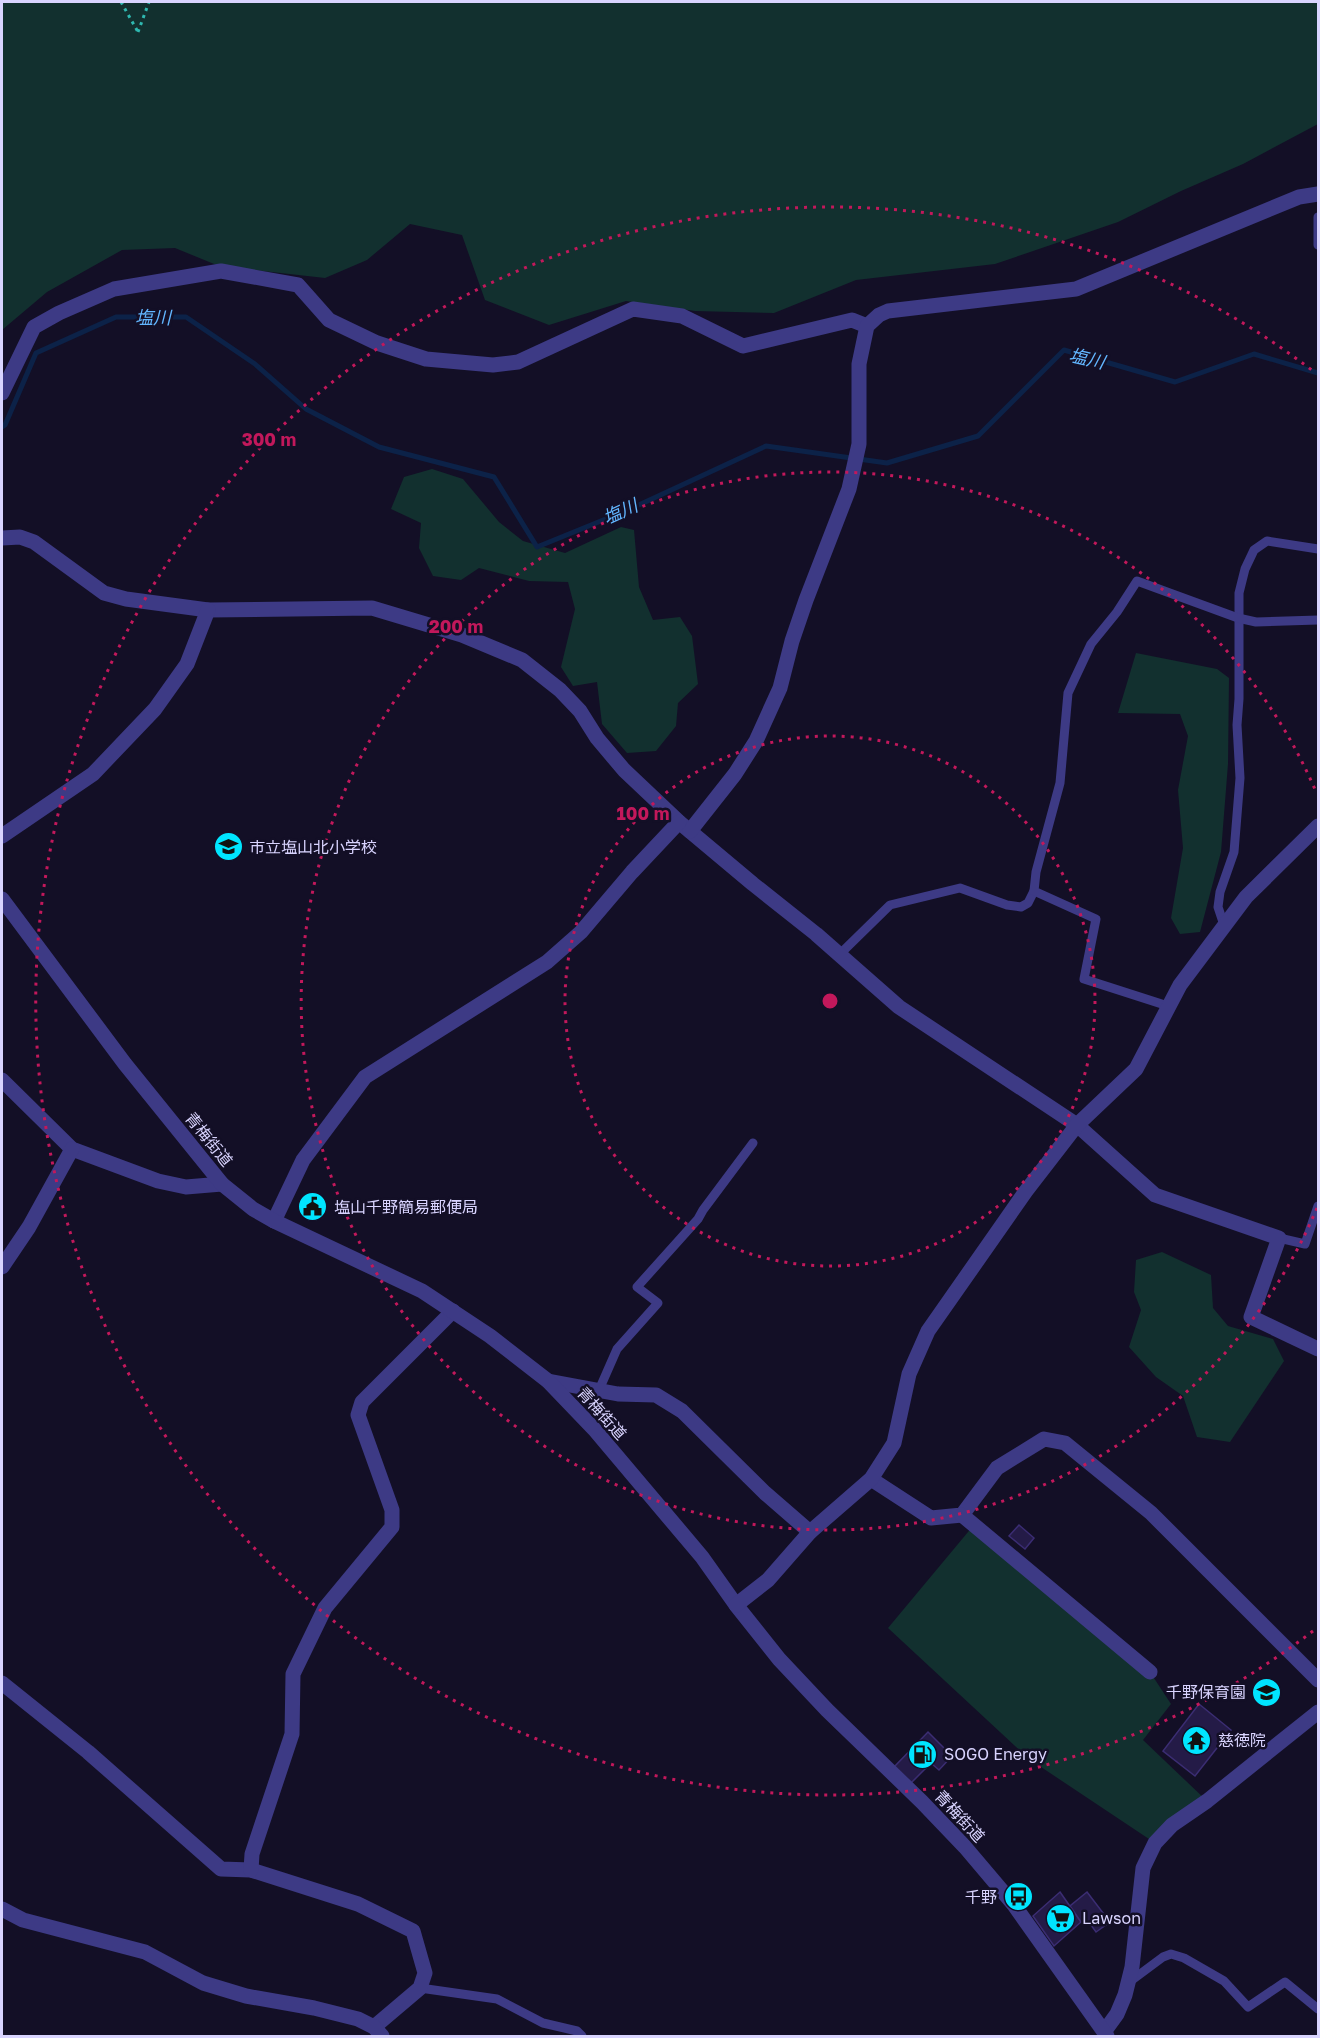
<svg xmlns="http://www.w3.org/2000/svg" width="1320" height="2038" viewBox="0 0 1320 2038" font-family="'Golos Text','Noto Sans JP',sans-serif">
<rect width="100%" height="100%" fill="#130f26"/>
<!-- green -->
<g fill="#12302f">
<polygon points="2,2 1318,2 1318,124 1243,164 1181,191 1118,222 995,264 856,280 774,313 695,311 626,301 549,325 485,300 462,235 410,224 367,260 325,278 219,266 175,248 122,250 47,292 2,330"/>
<polygon points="432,469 463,479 499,522 523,541 565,553 621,527 634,530 639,587 653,620 680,617 692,636 698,684 678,703 676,726 656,751 627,753 602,724 597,682 573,686 561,667 575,609 568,582 529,581 479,568 461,580 433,576 419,548 421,523 391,509 404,477"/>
<polygon points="1136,653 1217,669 1229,678 1228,764 1221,852 1200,932 1180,934 1171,918 1183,848 1178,790 1188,736 1180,714 1118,713"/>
<polygon points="1162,1252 1211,1275 1213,1308 1228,1326 1273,1339 1284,1361 1230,1442 1197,1437 1183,1396 1156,1377 1129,1347 1141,1310 1134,1292 1136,1260"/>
<polygon points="973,1526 1150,1672 1171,1704 1143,1740 1207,1801 1155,1843 1029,1759 888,1628"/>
</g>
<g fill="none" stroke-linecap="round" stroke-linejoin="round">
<!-- stream -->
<polyline stroke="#0c2248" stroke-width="5" points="2,427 5,425 36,353 116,317 186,317 255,364 306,409 379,447 494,477 537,547 628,510 766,446 887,463 978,436 1064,350 1175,382 1254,354 1318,373"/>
</g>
<!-- building -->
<g fill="#241b47" stroke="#3b2d73" stroke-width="1.5">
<polygon points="1019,1525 1034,1538 1025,1549 1009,1536"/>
<polygon points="1199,1704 1231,1730 1195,1776 1163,1751"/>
<polygon points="928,1732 952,1756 939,1770 931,1763 911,1783 894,1767"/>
<polygon points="1060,1892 1081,1922 1054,1946 1033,1916"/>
<polygon points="1087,1892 1110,1922 1096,1932 1088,1921 1081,1922 1070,1906"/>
</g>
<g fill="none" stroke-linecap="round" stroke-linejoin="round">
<!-- path -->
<g stroke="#2fb8b0" stroke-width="3" stroke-dasharray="3 4.5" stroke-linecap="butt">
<polyline points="121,2 138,32"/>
<polyline points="138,32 149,2"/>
</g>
<!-- service -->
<g stroke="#3d3a85" stroke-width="9">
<polyline points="1318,217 1318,245"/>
<polyline points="1224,925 1218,907 1220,892 1234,852 1240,778 1237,725 1239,699 1239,593 1245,569 1254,550 1267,541 1318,549"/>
<polyline points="840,954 890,905 960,888 1007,905 1021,907 1028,903 1034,891"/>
<polyline points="1168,1006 1084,979 1096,919 1034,891 1036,872 1060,783 1068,693 1091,644 1117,612 1137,581 1238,618 1256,622 1318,620"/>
<polyline points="1279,1238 1305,1244 1318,1206"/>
<polyline points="599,1390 617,1349 658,1303 637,1287 698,1219 703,1210 753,1143"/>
<polyline points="1128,1983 1163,1957 1171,1954 1184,1958 1224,1981 1248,2007 1285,1982 1318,2009"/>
<polyline points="420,1988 497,1999 543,2023 577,2031 582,2036"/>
</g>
<!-- minor -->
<g stroke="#3d3a85" stroke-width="15">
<polyline points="2,393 34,327 59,313 114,289 221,271 298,285 329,320 377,343 426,359 493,365 518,362 633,309 682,316 743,346 852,320 867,326"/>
<polyline points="2,538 20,537 34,542 104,593 126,599 208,610 372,608 462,635 522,660 560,690 580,711 597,738 624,770 679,822 753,884 816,934 899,1007 1077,1125 1155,1195 1279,1238 1251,1317 1318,1349"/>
<polyline points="690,831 735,774 756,741 780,688 792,641 806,600 849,489 859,444 859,364 867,326 879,315 888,311 1076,289 1299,197 1318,194"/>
<polyline points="2,836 93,774 155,709 187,664 208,610"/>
<polyline points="2,1080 72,1149 158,1181 186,1187 222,1184"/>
<polyline points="274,1221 303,1160 365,1077 547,962 581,932 632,872 679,822"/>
<polyline points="2,1267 29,1227 72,1149"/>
<polyline points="548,1381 618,1394 656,1395 682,1411 765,1493 810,1532"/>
<polyline points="871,1479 931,1518 962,1515 997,1468 1044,1439 1065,1443 1151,1513 1318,1680"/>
<polyline points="962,1515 1150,1672"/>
<polyline points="2,1683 88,1752 221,1869 251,1870 358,1904 413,1931 425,1973 420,1988 374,2027"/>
<polyline points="251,1870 252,1854 292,1734 293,1674 325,1608 392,1527 392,1510 358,1415 362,1402 453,1311"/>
<polyline points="2,1909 23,1920 145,1952 203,1983 246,1996 314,2008 358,2019 374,2027 382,2036"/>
<polyline points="1104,2032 1117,2014 1125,1995 1132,1967 1143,1868 1155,1843 1172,1825 1207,1801 1318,1712"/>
</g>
<!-- tertiary -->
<g stroke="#3d3a85" stroke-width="15">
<polyline points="2,899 125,1064 222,1184 253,1209 274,1221 422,1291 490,1336 548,1381 594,1429 702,1557 736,1605 779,1659 827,1710 922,1802 965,1847 1014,1905 1107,2036"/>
<polyline points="736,1605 768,1580 810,1532 871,1479 894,1443 909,1374 928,1331 1026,1191 1077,1125 1136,1069 1180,985 1246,897 1318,826"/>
</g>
</g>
<!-- distance rings -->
<g fill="none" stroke="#c2185b" stroke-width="3" stroke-dasharray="3 6">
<circle cx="830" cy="1001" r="265"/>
<path d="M1317 1208A529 529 0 1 1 1317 794"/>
<path d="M1313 1631A794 794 0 1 1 1313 371"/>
</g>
<!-- icons -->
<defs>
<symbol id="school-disc" viewBox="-11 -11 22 22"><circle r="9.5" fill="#00e5ff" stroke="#130f26"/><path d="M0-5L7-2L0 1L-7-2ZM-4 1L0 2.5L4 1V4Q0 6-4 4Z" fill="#111"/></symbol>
<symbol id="civic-disc" viewBox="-11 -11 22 22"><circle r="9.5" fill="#00e5ff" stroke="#130f26"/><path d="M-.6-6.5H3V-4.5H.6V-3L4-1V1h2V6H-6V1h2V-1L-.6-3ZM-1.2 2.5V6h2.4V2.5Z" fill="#111"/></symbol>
<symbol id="temple-disc" viewBox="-11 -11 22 22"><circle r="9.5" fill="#00e5ff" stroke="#130f26"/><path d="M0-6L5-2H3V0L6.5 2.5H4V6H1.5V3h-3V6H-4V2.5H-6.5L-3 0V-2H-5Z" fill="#111"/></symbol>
<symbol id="fuel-disc" viewBox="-11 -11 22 22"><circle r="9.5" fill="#00e5ff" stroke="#130f26"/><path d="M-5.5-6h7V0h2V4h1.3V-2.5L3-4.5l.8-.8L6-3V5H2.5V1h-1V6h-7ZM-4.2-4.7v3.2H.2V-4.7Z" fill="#111"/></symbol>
<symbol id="bus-disc" viewBox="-11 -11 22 22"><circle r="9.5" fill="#00e5ff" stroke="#130f26"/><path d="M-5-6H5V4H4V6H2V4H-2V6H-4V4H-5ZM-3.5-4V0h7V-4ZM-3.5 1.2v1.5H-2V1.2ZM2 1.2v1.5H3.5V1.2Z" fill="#111"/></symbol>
<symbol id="supermarket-disc" viewBox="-11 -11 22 22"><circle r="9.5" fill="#00e5ff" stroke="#130f26"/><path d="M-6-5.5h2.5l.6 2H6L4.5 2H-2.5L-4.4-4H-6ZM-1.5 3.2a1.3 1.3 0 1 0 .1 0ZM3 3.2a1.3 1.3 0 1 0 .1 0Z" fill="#111"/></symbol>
</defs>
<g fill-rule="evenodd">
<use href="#school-disc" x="212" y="830" width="33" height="33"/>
<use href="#civic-disc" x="296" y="1190" width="33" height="33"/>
<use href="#school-disc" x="1250" y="1676" width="33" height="33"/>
<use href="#temple-disc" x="1180" y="1724" width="33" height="33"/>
<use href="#fuel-disc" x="906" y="1738" width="33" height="33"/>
<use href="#bus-disc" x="1002" y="1880" width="33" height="33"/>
<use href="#supermarket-disc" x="1044" y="1902" width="33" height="33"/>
</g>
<g text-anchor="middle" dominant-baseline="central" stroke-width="5" stroke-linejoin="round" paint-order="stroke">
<!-- poi labels -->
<g font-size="16" fill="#d9d4ff" stroke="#130f26" text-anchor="start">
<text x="249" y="847">市立塩山北小学校</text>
<text x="334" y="1207">塩山千野簡易郵便局</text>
<text x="1246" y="1692" text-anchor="end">千野保育園</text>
<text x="1218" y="1740">慈徳院</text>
<text x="944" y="1754">SOGO Energy</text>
<text x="997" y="1897" text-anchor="end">千野</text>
<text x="1082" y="1918">Lawson</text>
</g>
<!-- street labels -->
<g font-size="16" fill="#d9d4ff" stroke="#130f26">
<text transform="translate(209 1139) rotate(51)">青梅街道</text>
<text transform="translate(602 1413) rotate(48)">青梅街道</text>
<text transform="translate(960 1816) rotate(47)">青梅街道</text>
</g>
<!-- water labels -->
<g font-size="18" font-style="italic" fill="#62b6ff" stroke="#130f26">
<text x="153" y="317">塩川</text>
<text transform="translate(1087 358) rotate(13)">塩川</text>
<text transform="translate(620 511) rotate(-24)">塩川</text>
</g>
</g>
<circle cx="830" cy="1001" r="9" fill="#c2185b" stroke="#130f26" stroke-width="3"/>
<g font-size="18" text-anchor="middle" font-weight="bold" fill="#c2185b" stroke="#130f26" stroke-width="5" stroke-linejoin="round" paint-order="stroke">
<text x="269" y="446">300 m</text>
<text x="456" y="633">200 m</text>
<text x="643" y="820">100 m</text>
</g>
<!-- border -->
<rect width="1320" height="2038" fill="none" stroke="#d9d4ff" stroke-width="6"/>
</svg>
